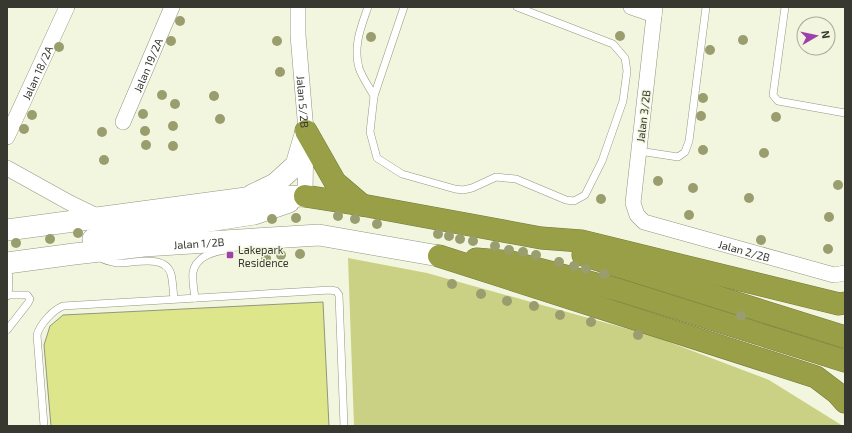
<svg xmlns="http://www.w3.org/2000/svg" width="852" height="433" viewBox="0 0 852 433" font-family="'Exo 2',sans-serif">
<rect width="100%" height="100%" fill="#f3f6df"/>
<!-- green -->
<polygon fill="#cad184" points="348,258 427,273 653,336 769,380 843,426 354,426"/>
<!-- building -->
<polygon fill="#dde68a" stroke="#939680" points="323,302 329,426 51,426 44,345 50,326 63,315"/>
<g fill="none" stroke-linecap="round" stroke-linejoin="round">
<defs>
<g id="lane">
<path d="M368 7C361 27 353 46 359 68 362 77 369 87 374 96"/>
<polyline points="404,7 374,96 370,132 377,158 402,174 455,189 463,190 472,188 496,177 516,179 566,200 574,201 585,195 602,161 623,101 627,71 625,58 613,44 517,7"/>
<polyline points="785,7 773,95 778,101 845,113"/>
<polyline points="639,151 678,157 685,152 689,141 706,7"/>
<path d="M99 257C104 260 111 262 117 263 132 264 165 253 171 274 173 282 173 291 174 299"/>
<polyline points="7,296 9,288 8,265"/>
<path d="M195 298C194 290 192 280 193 272 196 257 212 252 225 250"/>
<polyline points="7,330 28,303 30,299 27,295 8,295"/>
<path d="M44 426 37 335C40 324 53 310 63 306L330 290 336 291 339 295 344 426"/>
</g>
<g id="street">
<path id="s1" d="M298 7V35L306 131 305 196"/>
<polyline points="631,7 654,15"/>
<path id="s2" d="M655 7 633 203 637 215 644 222 834 275 845 273"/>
<path id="s3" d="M123 122 172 7"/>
<path id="s4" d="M7 137 67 7"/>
<polyline points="7,168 70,203 101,218"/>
</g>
<g id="secondary">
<polyline points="252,195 275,184 296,165 306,131"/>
<polyline points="7,230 246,198 305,196"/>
<polyline points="93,239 254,214 289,202"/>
<path id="s5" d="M7 263 74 254 144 246 319 235 439 256"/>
</g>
<g id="highway">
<polyline points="306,131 335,182 362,205"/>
<polyline points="305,196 362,205 541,238 581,241 839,304 845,303"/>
<polyline points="583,255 845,337"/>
<polyline points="439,256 816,377 837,393 845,402"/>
<polyline points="476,259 511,262 619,290 845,361"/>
</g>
</defs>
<!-- lane casing -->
<use href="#lane" stroke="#939681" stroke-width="8"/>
<!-- street casing -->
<use href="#street" stroke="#939681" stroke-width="16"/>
<!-- secondary casing -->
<use href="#secondary" stroke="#939681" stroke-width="22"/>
<!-- highway casing -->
<use href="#highway" stroke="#767b3e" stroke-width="23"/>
<!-- lane -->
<use href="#lane" stroke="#fff" stroke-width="7"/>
<!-- street -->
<use href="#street" stroke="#fff" stroke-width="15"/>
<!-- secondary -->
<use href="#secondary" stroke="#fff" stroke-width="21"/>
<!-- highway -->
<use href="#highway" stroke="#989f46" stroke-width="22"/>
</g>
<!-- trees -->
<g fill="#9a9e6e">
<circle cx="180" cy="21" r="5"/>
<circle cx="620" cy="36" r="5"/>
<circle cx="371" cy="37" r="5"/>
<circle cx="743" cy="40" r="5"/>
<circle cx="171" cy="41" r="5"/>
<circle cx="277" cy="41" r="5"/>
<circle cx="59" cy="47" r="5"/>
<circle cx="710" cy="50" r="5"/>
<circle cx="280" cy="72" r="5"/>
<circle cx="162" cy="95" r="5"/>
<circle cx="214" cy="96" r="5"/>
<circle cx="703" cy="98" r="5"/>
<circle cx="175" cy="104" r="5"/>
<circle cx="143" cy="114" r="5"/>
<circle cx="32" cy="115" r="5"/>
<circle cx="701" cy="116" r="5"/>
<circle cx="776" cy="117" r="5"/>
<circle cx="220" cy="119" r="5"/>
<circle cx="173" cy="126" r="5"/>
<circle cx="24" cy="129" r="5"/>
<circle cx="145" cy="131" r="5"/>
<circle cx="102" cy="132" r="5"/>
<circle cx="146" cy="145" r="5"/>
<circle cx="173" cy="146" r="5"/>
<circle cx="703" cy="150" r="5"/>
<circle cx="764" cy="153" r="5"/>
<circle cx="104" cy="160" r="5"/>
<circle cx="658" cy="181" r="5"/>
<circle cx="838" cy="185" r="5"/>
<circle cx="693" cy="188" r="5"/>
<circle cx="749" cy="198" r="5"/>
<circle cx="601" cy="199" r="5"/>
<circle cx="689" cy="215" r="5"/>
<circle cx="338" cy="216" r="5"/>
<circle cx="829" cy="217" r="5"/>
<circle cx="296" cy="218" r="5"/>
<circle cx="272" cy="219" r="5"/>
<circle cx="355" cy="219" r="5"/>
<circle cx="377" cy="224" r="5"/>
<circle cx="78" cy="233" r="5"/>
<circle cx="438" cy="234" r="5"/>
<circle cx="449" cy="236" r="5"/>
<circle cx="50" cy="239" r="5"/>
<circle cx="460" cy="239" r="5"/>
<circle cx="761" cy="240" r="5"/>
<circle cx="473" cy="241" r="5"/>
<circle cx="16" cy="243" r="5"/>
<circle cx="495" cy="246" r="5"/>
<circle cx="828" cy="249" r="5"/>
<circle cx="509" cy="250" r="5"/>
<circle cx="523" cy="252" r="5"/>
<circle cx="300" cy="254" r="5"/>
<circle cx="281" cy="255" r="5"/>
<circle cx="536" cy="255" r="5"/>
<circle cx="266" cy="258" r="5"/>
<circle cx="559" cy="262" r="5"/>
<circle cx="574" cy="266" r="5"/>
<circle cx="586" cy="269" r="5"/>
<circle cx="604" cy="274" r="5"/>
<circle cx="452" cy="284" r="5"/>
<circle cx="481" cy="294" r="5"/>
<circle cx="507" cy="301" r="5"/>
<circle cx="534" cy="306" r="5"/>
<circle cx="560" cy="315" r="5"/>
<circle cx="741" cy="316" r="5"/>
<circle cx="591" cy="322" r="5"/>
<circle cx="638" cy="335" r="5"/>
</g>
<!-- markers -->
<rect fill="#9e41aa" stroke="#f3f6df" stroke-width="1.5" x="226" y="251" width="8" height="8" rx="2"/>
<g text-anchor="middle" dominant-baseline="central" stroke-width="3" stroke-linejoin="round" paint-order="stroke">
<!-- street labels -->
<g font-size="11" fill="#37382f" stroke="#f3f6df">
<text stroke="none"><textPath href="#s3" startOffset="62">Jalan 19/2A</textPath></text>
<text stroke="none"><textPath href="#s4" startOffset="71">Jalan 18/2A</textPath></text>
<text stroke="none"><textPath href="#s1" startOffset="95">Jalan 5/2B</textPath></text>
<text transform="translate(643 116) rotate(-83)">Jalan 3/2B</text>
<text stroke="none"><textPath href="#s5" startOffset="193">Jalan 1/2B</textPath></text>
<text stroke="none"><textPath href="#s2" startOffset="324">Jalan 2/2B</textPath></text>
</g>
<!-- poi labels -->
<g font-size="11" fill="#37382f" stroke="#f3f6df" text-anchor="start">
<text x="238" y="249">Lakepark<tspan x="238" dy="13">Residence</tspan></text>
</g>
</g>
<!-- border -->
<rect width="852" height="433" fill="none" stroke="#37382f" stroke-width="16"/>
<!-- north arrow -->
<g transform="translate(816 36) rotate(81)"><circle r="19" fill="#f3f6df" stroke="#a8aa99"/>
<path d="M0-3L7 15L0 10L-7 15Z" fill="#9e41aa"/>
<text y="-6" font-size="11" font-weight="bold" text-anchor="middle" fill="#37382f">N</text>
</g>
</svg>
